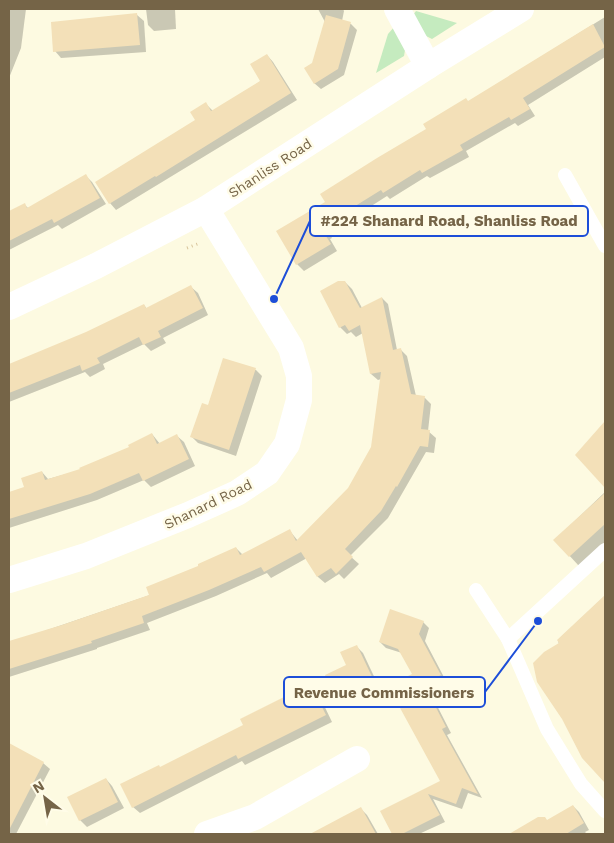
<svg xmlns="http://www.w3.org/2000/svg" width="614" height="843" viewBox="0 0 614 843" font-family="'Work Sans',sans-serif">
<rect width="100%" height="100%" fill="#fdfae1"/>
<!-- green -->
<g fill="#c5ebbf">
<polygon points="416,11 457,23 432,39 422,34 413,15"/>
<polygon points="395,26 405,50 404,56 376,73 388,34"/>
</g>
<!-- shadow -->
<g fill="#0003">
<polygon points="9,9 26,9 21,48 9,78"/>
<polygon points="146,9 175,9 176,29 154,31 148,25"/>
<polygon points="318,9 343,9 344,11 342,21 351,24 357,30 344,75 321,89 314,83 313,64 325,22"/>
<polygon points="137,15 144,21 146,52 61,58 55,51"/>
<polygon points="605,17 605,57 528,105 535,116 518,126 515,123 466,151 469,157 430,178 427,176 390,199 387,196 329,233 332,238 330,239 337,251 304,271 297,264 327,203 468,102"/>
<polygon points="267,55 273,62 297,100 116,210 110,203 196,121 206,104 213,111 261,81"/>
<polygon points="86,176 92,182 106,204 62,229 58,225 9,250 9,211 10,212 25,205 29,209"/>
<polygon points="345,282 352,289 362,308 382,298 388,304 397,350 401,350 407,356 416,396 425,398 431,404 428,431 436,438 434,453 426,452 388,518 350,556 359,564 344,579 339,574 325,583 318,577 307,558 271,578 267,573 216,596 147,623 150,630 97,648 97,649 9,677 9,643 150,595 200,566 236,548 243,555 290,531 298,541 349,489 372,447 381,379 378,380 371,374 363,333 356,337 351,332 347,334 340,327 321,291"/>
<polygon points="191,287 198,293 208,315 163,338 166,343 151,351 144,344 103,364 105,369 90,377 85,372 9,402 9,366 87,334 144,305 147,309"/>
<polygon points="224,359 256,370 262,376 236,456 198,443 192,437 208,407"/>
<polygon points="605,423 605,486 577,455"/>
<polygon points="152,434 160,444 177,436 184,442 195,466 151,487 144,480 97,500 9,528 9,493 26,488 42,472 48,479 81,470 131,447"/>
<polygon points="605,492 605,542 579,566 555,540"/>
<polygon points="605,596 605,781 583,758 558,640"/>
<polygon points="423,622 429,628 425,641 446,681 429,690 451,733 447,735 482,798 468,793 462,809 433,799 445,822 419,834 393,834 382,812 441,782 414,674 402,653 386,648 380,642"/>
<polygon points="356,646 363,653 379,687 343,704 337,697 347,665"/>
<polygon points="314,693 321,699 332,722 245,765 242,761 140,813 133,807 160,768 245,726 286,698 292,704"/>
<polygon points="9,745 43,763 50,769 16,834 9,834"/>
<polygon points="106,779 112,786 124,808 87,827 80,820"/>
<polygon points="573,806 579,812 589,830 585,832 587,834 527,834 523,827 547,821"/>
<polygon points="361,809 367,815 378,834 331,834 327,827"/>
</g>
<!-- building -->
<g fill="#f3e0b8">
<polygon points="137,13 140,45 53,52 51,22"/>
<polygon points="326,15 351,22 338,69 314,84 304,68 312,63"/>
<polygon points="593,24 605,47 523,98 530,109 511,120 509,117 460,145 463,150 422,173 420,170 383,193 381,190 323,226 326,231 324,233 331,244 296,265 276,231 325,202 320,194 377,158 426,129 423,124 466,98 468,101"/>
<polygon points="267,54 291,93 156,177 155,176 109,204 95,182 195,120 190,112 206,102 211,111 260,81 250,64"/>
<polygon points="86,174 100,198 54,223 52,219 9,241 9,211 25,203 27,208"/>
<polygon points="338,281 345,281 360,308 382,297 393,350 401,348 411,394 425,396 421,429 430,430 428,447 420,446 397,487 396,486 381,511 345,549 353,557 336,574 331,568 317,577 301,552 264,572 261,567 209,590 142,616 144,623 91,641 92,643 9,669 9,641 62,625 149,595 146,587 198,566 198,564 236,547 240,555 290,529 296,541 348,488 371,447 381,372 370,374 360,325 349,331 345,325 339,328 320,291"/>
<polygon points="191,285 203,308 158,331 161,337 143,345 139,337 97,358 100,363 82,371 80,365 9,393 9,364 86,332 144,304 146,308"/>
<polygon points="223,358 256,368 229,450 190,437 202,403 208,405"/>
<polygon points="605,421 605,488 575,455"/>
<polygon points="152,433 157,444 177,434 189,459 143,481 139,473 90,494 9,519 9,492 24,487 21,478 42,471 45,480 80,469 79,468 129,447 128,445"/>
<polygon points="605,493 605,524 569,557 553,540"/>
<polygon points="605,595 605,783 582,758 562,719 537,682 533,663 544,652 559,643 557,640"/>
<polygon points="390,609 424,621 419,634 441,675 424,684 446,727 442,729 478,794 462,788 456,804 428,794 440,815 402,834 392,834 380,811 440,781 388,686 412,674 398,649 379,642"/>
<polygon points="357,645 374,681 336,698 325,675 346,665 340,652"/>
<polygon points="314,691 326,715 238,759 236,755 132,808 120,784 159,765 160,767 243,725 240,719 286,696 290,703"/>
<polygon points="9,743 44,762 9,830"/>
<polygon points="106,778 118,802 79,821 67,797"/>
<polygon points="573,805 584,823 566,834 509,834 538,817 545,817 547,820"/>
<polygon points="361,807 376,834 310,834 342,817"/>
</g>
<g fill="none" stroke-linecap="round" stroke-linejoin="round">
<!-- path -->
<polyline stroke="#d8c49b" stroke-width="3" stroke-dasharray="1 4" stroke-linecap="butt" points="187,248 200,243"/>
<!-- lane -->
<g stroke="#fff" stroke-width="14">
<polyline points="565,175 605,246"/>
<polyline points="476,590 508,639 547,729 581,784 605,811"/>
<polyline points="508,639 605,550"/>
</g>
<!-- street -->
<g stroke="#fff" stroke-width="26">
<polyline points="397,9 428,66"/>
<polyline points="9,307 96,266 206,209 428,66 521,9"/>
<polyline points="9,580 86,556 188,515 237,493 267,473 287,444 299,400 299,376 291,348 206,209"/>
<polyline points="207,834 255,817 357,759"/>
</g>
</g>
<g text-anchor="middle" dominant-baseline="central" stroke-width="5" stroke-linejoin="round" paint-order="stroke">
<!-- street labels -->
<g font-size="14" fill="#756447" stroke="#fffce8">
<text transform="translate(270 168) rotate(-33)">Shanliss Road</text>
<text transform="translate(208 504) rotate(-26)">Shanard Road</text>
</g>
</g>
<!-- callouts -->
<path fill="none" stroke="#1d4ed8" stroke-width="2" d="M274 299L310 221M538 621L485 692"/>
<g fill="#1d4ed8" stroke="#fffce8" stroke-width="2">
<circle cx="274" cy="299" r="5"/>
<circle cx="538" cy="621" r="5"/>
</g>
<g fill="#fffce8" stroke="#1d4ed8" stroke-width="2">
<rect x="310" y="206" width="278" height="30" rx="5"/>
<rect x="284" y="677" width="201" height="30" rx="5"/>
</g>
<g font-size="15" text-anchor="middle" font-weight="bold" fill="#756447">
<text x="449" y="226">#224 Shanard Road, Shanliss Road</text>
<text x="384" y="698">Revenue Commissioners</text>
</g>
<!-- border -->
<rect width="614" height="843" fill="none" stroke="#756447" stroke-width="20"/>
<!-- north arrow -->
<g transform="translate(45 798) rotate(329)" stroke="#fffce8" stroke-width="4" paint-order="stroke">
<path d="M0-4L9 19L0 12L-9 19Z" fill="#756447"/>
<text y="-8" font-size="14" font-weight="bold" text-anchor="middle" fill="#756447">N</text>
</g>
</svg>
